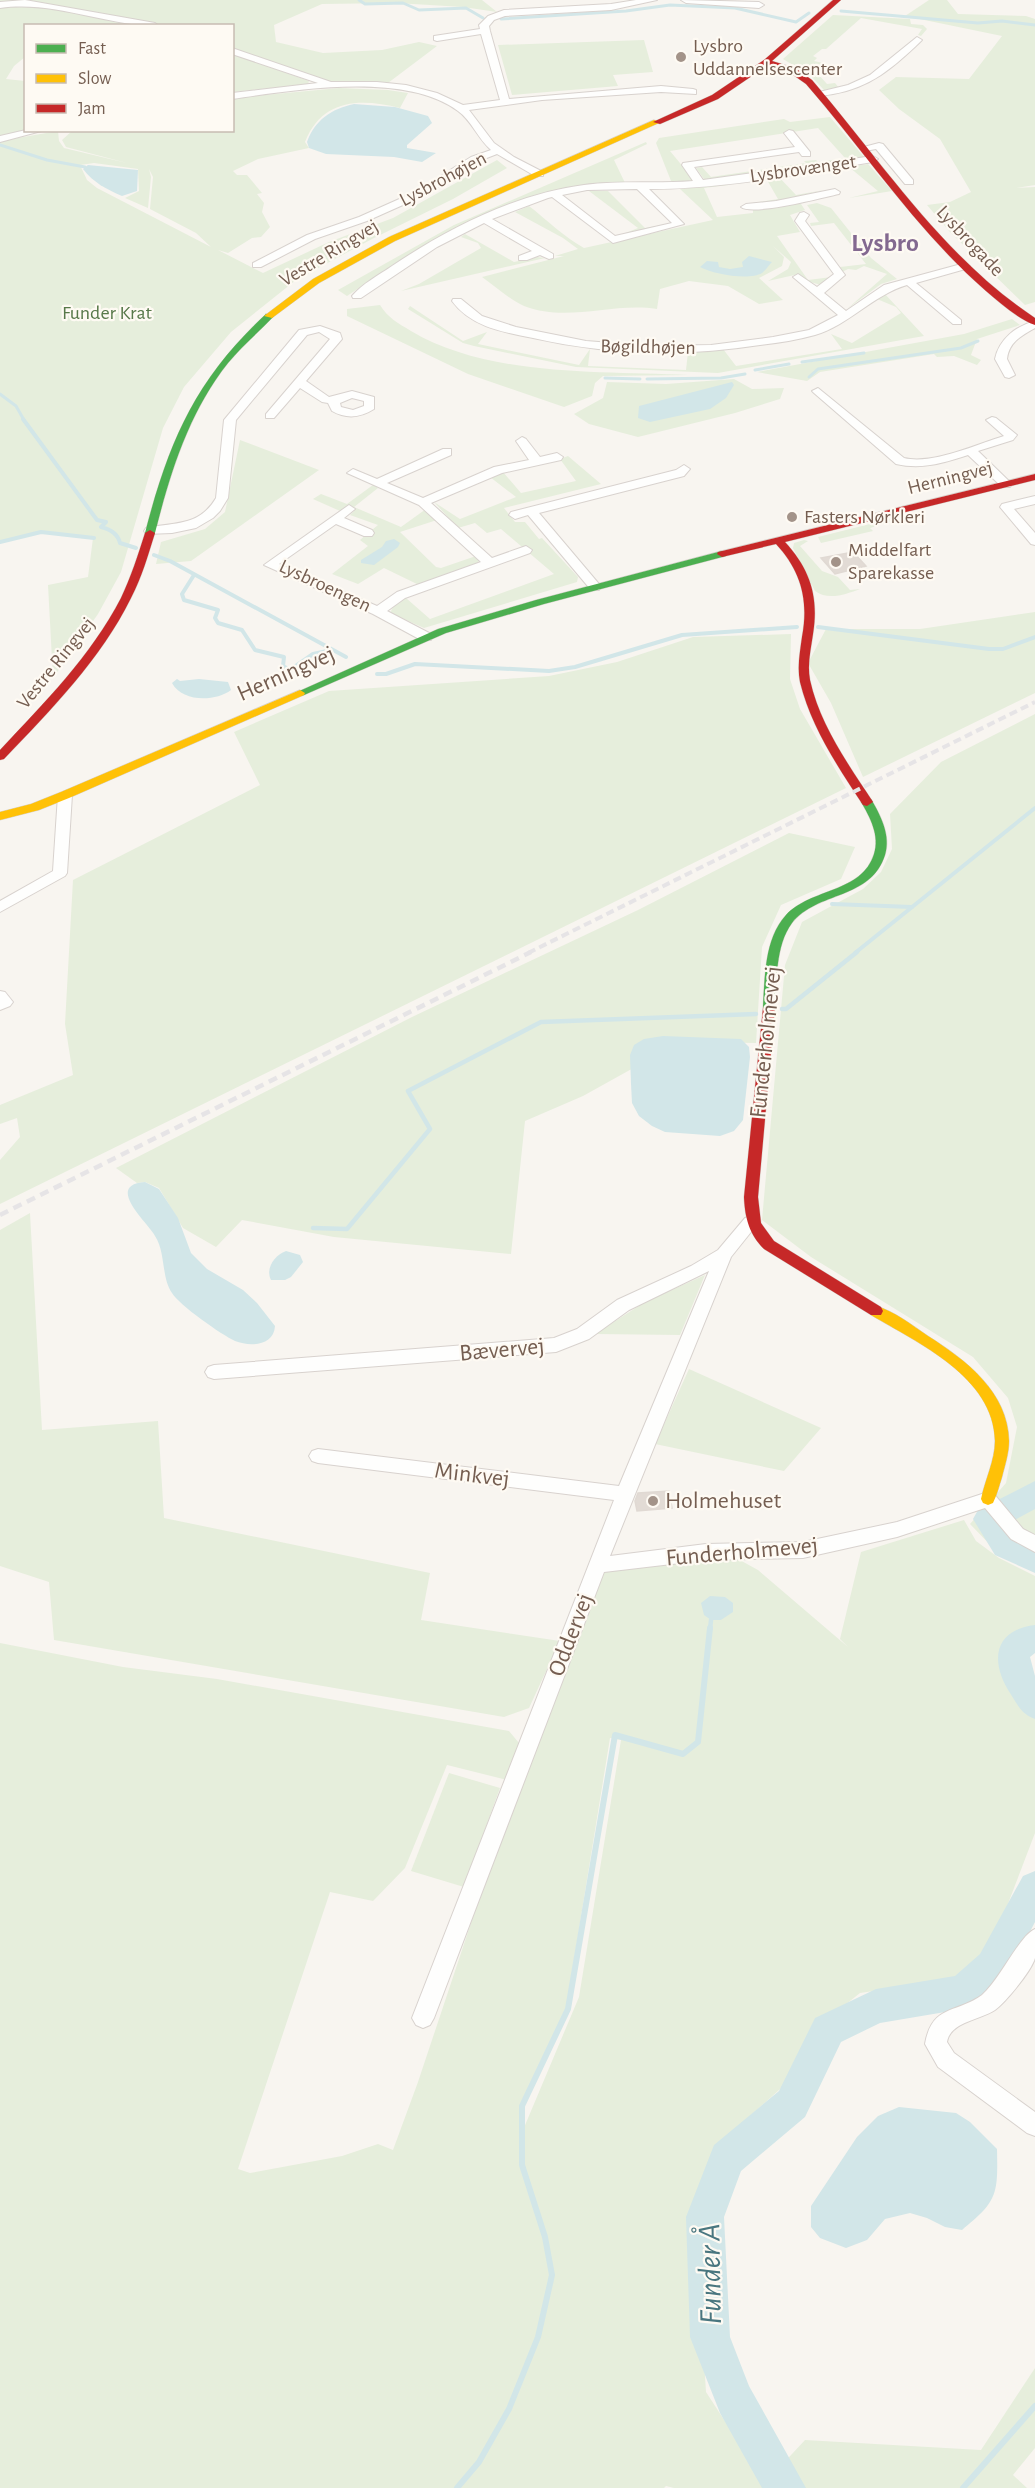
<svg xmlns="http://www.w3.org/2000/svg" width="1035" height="2488" viewBox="0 0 1035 2488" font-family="'Alegreya Sans',sans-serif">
<rect width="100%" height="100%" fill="#f8f5f0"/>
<!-- green -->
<g fill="#e6eedc" fill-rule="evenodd">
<polygon points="0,0 482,0 497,12 463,7 396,3 322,4 274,25 276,42 323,53 382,50 419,42 437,46 384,86 332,84 233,51 232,26 26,26 25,57 14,66 6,79 25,81 26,130 0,139"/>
<polygon points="929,0 947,0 958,14 1026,16 1035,19 1035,185 1016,188 1035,187 1035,302 1025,305 950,232 927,205 950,202 971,192 940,139 899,109 879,90 896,77 969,79 1002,36 905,16"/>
<polygon points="833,15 910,19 911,24 923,25 927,29 921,36 918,35 922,29 861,18 826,49 822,49 813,56 817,58 814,61 827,64 817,73 827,84 835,83 839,88 824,90 811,76 783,59"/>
<polygon points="644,40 653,72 613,75 618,86 512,95 498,45"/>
<polygon points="233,54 309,81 308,84 233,92"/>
<path d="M339 88 388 90 408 93 400 108C360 98 322 99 305 142L309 148 258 159 233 171 237 175H247L262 193 257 194 264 203 262 212 270 227 261 237 252 238 228 253 218 250 263 273 329 242 393 218 497 160 507 168 453 199 372 239 296 280 231 332 184 387 163 428 121 572 98 614 53 678 48 585 88 577 93 538 41 532 0 542V141L58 131 59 141 64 148 127 163 66 147 62 140 72 131 232 130 233 98ZM94 163 138 169 139 191 125 198 148 208 151 177 149 169 153 177 150 209 196 233 211 247 97 188 87 180 80 165Z"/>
<polygon points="830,117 864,157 708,180 704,179 696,168 702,167 711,177 806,163 804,161 816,160 818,162 845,158 818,128 670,151 694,180 675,183 671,181 656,143 659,138 784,119 790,122"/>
<polygon points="646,142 647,144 614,160 626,185 576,186 524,200 431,243 401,260 347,296 338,290 454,225"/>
<polygon points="868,164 892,191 849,198 878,191 849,167"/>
<polygon points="778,176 796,195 824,190 773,202 752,203 778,199 767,180 742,182"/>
<path d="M725 184 729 185 704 188 717 217 753 213V209L793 203 801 204 805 210 790 215 800 232 777 236 808 280 832 277 821 285 810 282 799 274 768 281 788 269 791 262 773 246 784 257 782 266 759 278 783 300 759 304 728 286 689 281 660 289 657 309C612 302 568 323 524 306 510 300 495 286 482 277L564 256H555L578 249 563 238 515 212 529 206C547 220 564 237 584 248L713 220 680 189Z"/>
<polygon points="589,191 608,191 645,228 672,223 618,236 638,228"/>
<polygon points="817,203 831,208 871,258 897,279 881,284 847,309 887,274 864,266 856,270 848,269 842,272 840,267 866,264 834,223 811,226 810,223 819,222 807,205"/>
<polygon points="465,234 514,262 537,257 545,258 401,291 419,284 481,248 478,243 461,237"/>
<polygon points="884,293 924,336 718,373 576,367 474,346 463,343 408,309 410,306 463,341 487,332 478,344 579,365 590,349 588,366 686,370 688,352 723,349 736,366 842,349 831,334 852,343 901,313 896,307 877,299"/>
<path d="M380 305C388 318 398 323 411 331 488 377 601 371 688 375L603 376 595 383 592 396 564 407 468 374 347 316V309Z"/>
<polygon points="1012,319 1020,325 977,339 971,355 981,360 977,365 954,356 937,357 934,354 820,372 807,381 757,372 964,334"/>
<polygon points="734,379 752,389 784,388 780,399 735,413 638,437 589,424 574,414 603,398 607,382 666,384"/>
<polygon points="240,440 319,470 191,561 156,564 161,542 205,529 225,512"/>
<polygon points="568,456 601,484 504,508 515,522 525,522 539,539 542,538 578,577 577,582 424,628 390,613 394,605 406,598 430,619 554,574 501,529 487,533 475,523 458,528 434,502 460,519 516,497 490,477 503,472 521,493 576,481 560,459"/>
<polygon points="373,485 378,488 354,507 401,527 426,509 437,520 400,532 436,567 441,568 476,556 479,559 478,564 419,585 384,568 358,584 332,574 368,546 360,540 378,525 350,515 354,511 347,507 340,511 313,499 321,494 347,504"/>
<polygon points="890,519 892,521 870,528 873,531 821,543 818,537"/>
<path d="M804 540 808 541 800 546 822 571 838 577 850 590 860 589C847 594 828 601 815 591L793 548 794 543Z"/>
<polygon points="1035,612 1035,693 863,777 831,703 808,663 826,629 920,629"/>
<polygon points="791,634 790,679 800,709 846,788 0,1204 0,1160 20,1137 17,1118 0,1124 0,1105 73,1075 65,1024 73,880 260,785 234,732 329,691 549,676 617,662 693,637"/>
<polygon points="1035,714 1035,1569 999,1554 970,1524 1006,1483 1017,1427 1008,1398 973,1357 811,1257 762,1220 785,965 802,922 863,889 881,872 892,849 890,814 941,762"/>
<polygon points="789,833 855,847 841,879 781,905 762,947 756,1043 641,1041 637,1066 583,1096 525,1121 511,1254 334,1237 242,1220 216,1247 183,1228 159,1188 145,1182 137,1183 116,1168 412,1017 638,910"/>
<polygon points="30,1213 42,1430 158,1421 164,1518 430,1573 421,1620 560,1641 529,1708 504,1717 54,1640 49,1582 0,1566 0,1230"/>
<polygon points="705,1275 680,1335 595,1334 645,1302"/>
<polygon points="689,1369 821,1428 784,1471 655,1444"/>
<path d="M964 1520 976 1541 999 1558 1035 1576V1629C1016 1630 1011 1639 1003 1655L1009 1679 1035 1716V1833L985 1964 964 1978 860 1993 809 2034 788 2082 732 2132 705 2180 696 2231 706 2392 765 2483 805 2440 981 2450 1035 2368V2448L1013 2475 1027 2488H674L666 2486 664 2488H0V1643L123 1667 217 1679 509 1731 519 1743 507 1780 447 1765 405 1868 373 1901 330 1892 238 2169 250 2173 342 2156 378 2144 393 2150 418 2082 523 1767 602 1572 727 1553 758 1570 848 1647 840 1639 861 1552ZM610 1738 621 1740 579 1997 523 2130 520 2109 566 2009Z"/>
<polygon points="449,1773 500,1788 464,1887 411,1871"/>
</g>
<!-- water -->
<g fill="#d2e6e8">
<path d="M354 104 395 107 428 116 432 123 407 145V148L436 153 422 162 394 157 326 154 309 148 307 142C315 120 331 109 354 104Z"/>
<path d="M88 165 138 170 137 191 122 196C106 189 94 183 83 169Z"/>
<path d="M749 256 772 262C769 265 765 271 762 273 749 281 713 274 700 267L707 261 718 262 719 267 730 269 743 267 742 262Z"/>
<polygon points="732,382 734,385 726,398 710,409 650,422 638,418 639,406"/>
<polygon points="394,539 400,543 398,547 374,565 361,563 361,560 382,547 386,541"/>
<path d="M177 679 180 681 199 679 228 682 231 690C215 702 182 702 172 683Z"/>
<polygon points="663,1036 741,1039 749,1047 750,1057 743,1120 734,1131 720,1136 665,1132 652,1126 639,1116 632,1103 631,1084 630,1055 634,1045 644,1039"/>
<path d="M145 1182 159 1189 178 1218 191 1253 207 1269 243 1290 257 1303 275 1326C274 1346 250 1347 235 1341 222 1335 179 1305 172 1293 161 1277 166 1253 155 1236 148 1223 104 1185 145 1182Z"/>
<path d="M286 1251 300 1255 303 1262 291 1277 285 1280H271C265 1268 275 1255 286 1251Z"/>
<polygon points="710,1596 725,1597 733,1603 733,1612 721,1620 711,1620 704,1615 701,1603"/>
<path d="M899 2107 956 2113 970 2122 997 2149C998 2194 998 2201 962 2230L945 2227 927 2218 910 2213 885 2219 867 2240 846 2248 820 2238 811 2227V2206L857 2137 878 2116Z"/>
</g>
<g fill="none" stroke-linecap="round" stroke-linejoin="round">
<!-- stream-far3 -->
<g stroke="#d2e6e8" stroke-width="3">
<polyline points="359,0 365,4 403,3 419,10 466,8 483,18"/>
<polyline points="841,11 978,23 1002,21 1035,25"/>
<polyline points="501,19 626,11 670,5 735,8 796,22 809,13"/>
<polyline points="0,145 47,160 85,167"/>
<polyline points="802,362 864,353"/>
<polyline points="755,370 789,364"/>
<polyline points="809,377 818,369 961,348 978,341"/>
<polyline points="605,378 640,379"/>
<polyline points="647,379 721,378 745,374"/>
<polyline points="0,394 16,406 24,420"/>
</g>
<!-- stream-far2 -->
<g stroke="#d2e6e8" stroke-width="4">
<path d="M23 419 97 520 106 522 101 527C109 529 118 534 120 543L136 548"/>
<polyline points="0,542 41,532 94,538"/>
<polyline points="154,555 170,561 346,657"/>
<polyline points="194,575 182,594 184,600 218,610 215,618 218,623 242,630 255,650 284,657 283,666 290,670 313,654 332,650"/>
<polyline points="818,627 989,649 1003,649 1035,637"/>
<polyline points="377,674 386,674 415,664 549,671 575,667 682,635 797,627"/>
<polyline points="832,904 912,907"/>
<polyline points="855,953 1035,808"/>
</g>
<!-- stream-far1 -->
<g stroke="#d2e6e8" stroke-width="4.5">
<polyline points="782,1009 786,1009 857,952"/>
<polyline points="313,1228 347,1229 430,1129 408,1091 541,1022 756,1014"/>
<polyline points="710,1630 711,1620"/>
</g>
<!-- stream -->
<g stroke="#d2e6e8" stroke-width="6">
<polyline points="457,2488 479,2462 509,2409 538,2337 552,2275 545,2237 522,2165 522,2106 568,2009 615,1735 683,1754 698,1742 710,1628"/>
<polyline points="963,2488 1035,2406"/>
</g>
<!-- river -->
<g fill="#d2e6e8" fill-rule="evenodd">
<polygon points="1035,1481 1035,1509 1009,1523 1017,1537 1035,1545 1035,1573 995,1555 973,1519 978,1510"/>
<path d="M1035 1625V1653L1030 1657 1035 1676V1719C1021 1714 1018 1705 1010 1693 990 1662 993 1630 1035 1625Z"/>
<polygon points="1035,1871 1035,1922 1006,1978 976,2004 963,2009 880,2023 841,2042 805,2117 741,2171 724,2217 730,2337 749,2386 806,2488 762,2488 720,2413 690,2337 686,2217 714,2145 779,2091 815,2018 876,1989 955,1976 980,1954 1023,1876"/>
</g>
</g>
<!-- building -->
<g fill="#e2dbd5" stroke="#e0d9d3" stroke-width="1.5">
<polygon points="853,552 866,566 835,574 821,558"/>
<polygon points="669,1491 672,1508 637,1511 635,1501 638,1493"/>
</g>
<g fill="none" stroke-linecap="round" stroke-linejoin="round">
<defs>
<g id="street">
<path d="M25 0 155 23 159 26C106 26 53 0 0 8V2Z"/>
<path d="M636 0H657L611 10 505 16 494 20 489 26 490 31 509 99 661 86 693 89 696 90V94L661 92 542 100 469 110 494 143 514 157 543 172V176H535L497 154 479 161 423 196 367 221 315 239 261 267H253V263L307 235 359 217 415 192 471 157 491 150C478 139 472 121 458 111 404 71 295 90 232 99V93L318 83 232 54V48L331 82H377L406 85 437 93 463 105 500 100 481 34 437 41 434 40V36L480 29 479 25 488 16 504 10 611 4Z"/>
<polygon points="681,0 759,2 764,5 759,8 686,3"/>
<path d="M917 37 922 40 920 42C894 67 870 88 833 94 826 95 821 97 815 93L848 85 870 75Z"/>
<polygon points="26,130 45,130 0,142 0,136"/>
<path d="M789 130 793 131 810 152V156H802L799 152 694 167 703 180 873 156 878 159 873 162C799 174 724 189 649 189L684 224 613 243 552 197 548 198 492 219 553 254V258L549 259 540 255 527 260H519V256L532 251 484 223 437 247 361 298H353L352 296C362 284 379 275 392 266 449 228 515 194 584 185 620 180 657 184 693 181L682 165 683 163 795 147 784 133ZM637 189 672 223 615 236 562 195 587 190Z"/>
<polygon points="879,143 883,144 913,180 913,184 905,184 876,149 865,151 860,148"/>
<path d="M835 189 840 192 839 194C821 198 753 216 741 207L746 204 776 201Z"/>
<path d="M804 212 809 215 805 221 845 275 824 293 846 311 884 285 965 263 970 266 969 268 916 283 961 320V324H953L907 285C873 295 849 325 815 335 797 340 778 343 760 345 684 357 608 355 533 338 503 332 471 327 452 301L453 299H461L482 316 516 327 586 341 648 346 711 345 773 337 809 330 838 315 793 277 798 274 817 287 834 274 795 221 800 213Z"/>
<path d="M1035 321V328C1021 336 1009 342 1007 359L1015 375 1009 378 1005 377 995 359C999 339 1016 326 1035 321Z"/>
<path d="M320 326 340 333 342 339 306 381 329 397 352 391 374 397V409C360 418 346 419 332 411L328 403 322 402 300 388 274 418H266V414L330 339 319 332 307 335 236 420 228 498 220 511 213 518 196 528 172 533 146 534 144 531 146 528C174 522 199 527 216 498L224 420 299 330ZM352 398 364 401V406L353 410 341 407 340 403Z"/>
<path d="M818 388 904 458C933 465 977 444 1004 436L986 420 992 417 996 418 1017 435 1013 440 978 451 1012 484 1010 487H1002L968 455C943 463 922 470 896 464L814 393 812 391Z"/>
<polygon points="522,437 526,439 540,457 557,453 563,457 561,460 502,473 431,503 492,558 526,546 532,550 530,553 405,598 387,611 431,634 432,637 431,640 421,640 373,614 264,565 349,505 355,509 344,518 372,530 374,533 372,536 364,536 336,524 279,564 377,606 397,592 481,562 419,505 347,473 353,469 377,479 443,449 451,449 451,455 387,483 423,498 494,467 529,460 516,441"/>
<polygon points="684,465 690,469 684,476 539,513 599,584 601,587 599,590 591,590 528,515 515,519 509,515 511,512 676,470"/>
<polygon points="1035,496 1035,504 1014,509 1035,533 1035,545 1031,544 1000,507 1002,504"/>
<polygon points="65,791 72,795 67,873 65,876 0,912 0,901 53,871 58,795"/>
<polygon points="0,991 5,992 13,1002 10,1006 0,1010"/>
<polygon points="751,1216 757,1218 759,1222 731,1257 610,1556 706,1544 803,1542 897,1522 988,1492 994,1494 1023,1529 1035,1535 1035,1552 1011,1539 985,1508 897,1537 803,1558 706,1560 604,1572 434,2018 430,2025 423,2028 416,2025 412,2018 614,1500 318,1463 312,1461 309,1456 312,1451 318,1449 619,1486 709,1271 629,1310 589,1339 556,1352 214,1379 208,1377 205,1372 208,1367 214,1365 554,1338 577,1329 617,1300 691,1266 718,1250 745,1218"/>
<path d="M1035 1929C1035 1938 1035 1950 1035 1958 1032 1970 1006 2002 995 2010 980 2020 950 2022 947 2042L954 2053 1035 2112V2136L1027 2133 938 2067 925 2044C932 2004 956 2014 982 1995 1000 1980 1019 1936 1035 1929Z"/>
</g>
<g id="fast">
<path d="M266 314 274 316C259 332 242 346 228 363 189 412 170 473 155 533L154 535H146L145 533C169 441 195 380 266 314Z"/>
<polygon points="722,551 727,554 726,556 544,604 446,633 304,695 300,696 295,693 438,629 536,600"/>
<path d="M867 798 871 799C881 816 891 836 885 855 871 900 817 891 792 923 775 946 777 981 775 1008L773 1011H765L763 1008C765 978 764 939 786 915 811 888 862 893 874 854 880 836 870 817 861 802Z"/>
</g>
<g id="slow">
<polygon points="654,120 661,122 395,241 319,283 272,318 264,316 313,279 389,237"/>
<polygon points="300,690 305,693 304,695 69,798 39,810 0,820 0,812 31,804 61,792"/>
<path d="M876 1306C894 1311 912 1325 928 1336 966 1360 1008 1392 1009 1441 1009 1453 1005 1465 1002 1477 999 1486 997 1495 993 1503L988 1505 983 1503 981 1499C985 1480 995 1460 995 1441 994 1377 918 1343 871 1315L869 1311 871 1307Z"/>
</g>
<g id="jam">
<path d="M833 0H841L772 61 795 68 812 80C883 163 943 257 1035 318V325C1018 319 1000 303 986 291 917 231 866 153 806 84L789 72 768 65 718 99 660 124 653 122 712 95 764 60Z"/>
<path d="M1035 474V480L785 542C810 569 819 597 813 634 811 649 807 664 810 680 820 725 848 764 873 802L867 806 863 805C838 767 811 727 800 682 797 667 800 652 802 637 809 600 801 571 776 544L722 557 717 554 718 552Z"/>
<path d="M150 530 155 533C148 555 142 577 131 598 101 659 51 710 4 759L0 760V750C44 703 91 656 121 598 131 577 138 555 145 533Z"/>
<path d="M769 1004 775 1008 758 1197 761 1223 774 1241 881 1307 883 1311 881 1315H871L764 1249C749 1234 745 1218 744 1197L763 1008Z"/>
</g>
</defs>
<!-- street casing -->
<use href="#street" stroke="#d8d2ce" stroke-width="2"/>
<!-- fast casing -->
<use href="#fast" stroke="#d6d1cb" stroke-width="1"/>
<!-- slow casing -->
<use href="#slow" stroke="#d6d1cb" stroke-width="1"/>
<!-- jam casing -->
<use href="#jam" stroke="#d6d1cb" stroke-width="1"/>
<!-- street -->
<use href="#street" fill="#fefefd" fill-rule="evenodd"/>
<!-- fast -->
<use href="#fast" fill="#4caf50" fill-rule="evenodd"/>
<!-- slow -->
<use href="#slow" fill="#ffc107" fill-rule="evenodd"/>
<!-- jam -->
<use href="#jam" fill="#c62828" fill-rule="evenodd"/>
<!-- rail-far1 -->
<polyline stroke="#e6e4e6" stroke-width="4" stroke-dasharray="8 4.5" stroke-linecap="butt" points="528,953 1035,702"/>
<!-- rail -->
<polyline stroke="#e6e4e6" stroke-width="4.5" stroke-dasharray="9 6" stroke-linecap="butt" points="0,1215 531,952"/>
</g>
<!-- markers -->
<g fill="#a39389" stroke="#fefaf3" stroke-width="2">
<circle cx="681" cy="57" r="6"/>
<circle cx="792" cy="517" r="6"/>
<circle cx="836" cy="562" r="6"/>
<circle cx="653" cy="1501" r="6"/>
</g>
<g text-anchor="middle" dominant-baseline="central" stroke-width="4.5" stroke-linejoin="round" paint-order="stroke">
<!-- far-poi labels -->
<g font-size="20" fill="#755e51" stroke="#fefaf3" text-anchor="start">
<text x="693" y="46">Lysbro<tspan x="693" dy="23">Uddannelsescenter</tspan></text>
<text x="804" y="517">Fasters Nørkleri</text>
<text x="848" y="550">Middelfart<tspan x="848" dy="23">Sparekasse</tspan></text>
</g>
<!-- far-street labels -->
<g font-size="20" fill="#755e51" stroke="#fefaf3">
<text transform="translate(803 169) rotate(-8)">Lysbrovænget</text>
<text transform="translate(443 179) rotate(-28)">Lysbrohøjen</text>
<text transform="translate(970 241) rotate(47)">Lysbrogade</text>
<text transform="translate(329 253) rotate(-31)">Vestre Ringvej</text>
<text transform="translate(648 347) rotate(1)">Bøgildhøjen</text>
<text transform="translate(950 478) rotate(-14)">Herningvej</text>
<text transform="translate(325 586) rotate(25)">Lysbroengen</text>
<text transform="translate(56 663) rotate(-51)">Vestre Ringvej</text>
</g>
<!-- far-park labels -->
<g font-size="20" fill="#58794a" stroke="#fefaf3">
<text x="107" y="313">Funder Krat</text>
</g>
<!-- street labels -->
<g font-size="24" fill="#755e51" stroke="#fefaf3">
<text transform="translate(286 674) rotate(-24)">Herningvej</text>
<text transform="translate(766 1042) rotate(-84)">Funderholmevej</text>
<text transform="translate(502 1350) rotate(-5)">Bævervej</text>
<text transform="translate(472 1475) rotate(7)">Minkvej</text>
<text transform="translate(742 1552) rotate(-5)">Funderholmevej</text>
<text transform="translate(571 1635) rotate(-69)">Oddervej</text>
</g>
<!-- poi labels -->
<g font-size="24" fill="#755e51" stroke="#fefaf3" text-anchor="start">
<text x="665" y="1501">Holmehuset</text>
</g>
<!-- far-district labels -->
<g font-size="26" font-weight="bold" fill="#836990" stroke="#fefaf3">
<text x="885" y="243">Lysbro</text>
</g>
<!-- near-water labels -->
<g font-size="32" font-style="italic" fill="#49767f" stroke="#fefaf3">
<text transform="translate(710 2274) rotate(-91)">Funder Å</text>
</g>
</g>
<!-- legend -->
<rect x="24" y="24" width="210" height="108" fill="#fefaf3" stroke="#c7bcb2" stroke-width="1.5"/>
<rect x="36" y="44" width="30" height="9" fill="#4caf50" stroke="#c7bcb2" stroke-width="1.5"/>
<text x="78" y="54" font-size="18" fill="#755e51">Fast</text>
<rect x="36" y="74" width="30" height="9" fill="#ffc107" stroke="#c7bcb2" stroke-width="1.5"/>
<text x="78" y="84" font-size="18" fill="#755e51">Slow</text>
<rect x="36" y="104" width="30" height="9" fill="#c62828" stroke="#c7bcb2" stroke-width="1.5"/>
<text x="78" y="114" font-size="18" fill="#755e51">Jam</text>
</svg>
